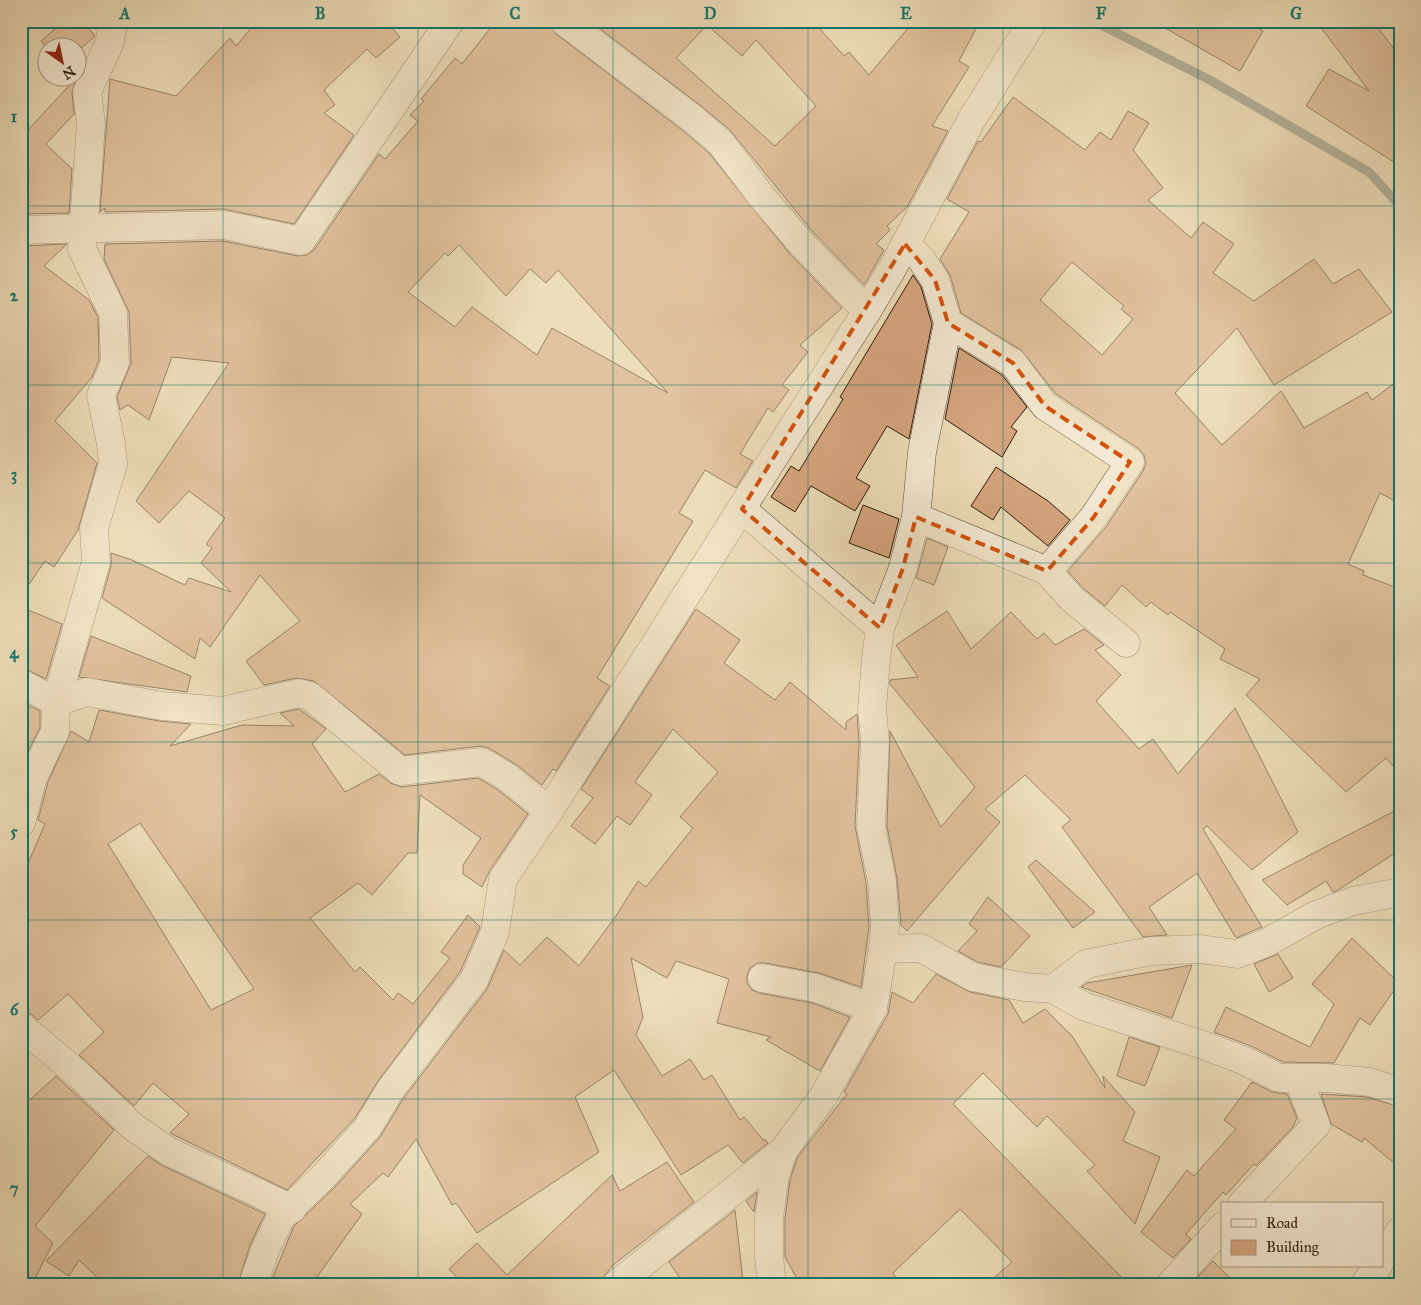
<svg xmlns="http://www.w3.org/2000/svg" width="1421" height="1305" viewBox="0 0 1421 1305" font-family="'IM FELL Great Primer',serif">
<rect width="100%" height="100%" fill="#edddb9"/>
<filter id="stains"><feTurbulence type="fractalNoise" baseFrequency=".004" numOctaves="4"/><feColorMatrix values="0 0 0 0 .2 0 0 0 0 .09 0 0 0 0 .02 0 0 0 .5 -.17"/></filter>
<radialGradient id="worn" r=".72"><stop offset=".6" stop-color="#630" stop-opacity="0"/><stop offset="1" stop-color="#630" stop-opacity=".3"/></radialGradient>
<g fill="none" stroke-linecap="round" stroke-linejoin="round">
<!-- stream -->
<polyline stroke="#6f7a72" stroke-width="9" points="1093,21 1208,79 1369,172 1400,206"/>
</g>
<!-- building -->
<g fill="#d6a57f" stroke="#2d1a0a" fill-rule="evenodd">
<polygon points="64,21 82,21 95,36 78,51 78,48 48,48 41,41"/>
<polygon points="257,21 396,21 390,26 400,37 376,58 367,49 324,90 335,105 324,113 354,135 294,224 224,209 105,212 105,208 100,212 110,79 176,96 230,38 236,46"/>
<path d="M496 21H549L555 33 682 130 709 153 789 253 842 308 800 345 808 352 782 385 789 390 773 412 768 408 740 454 753 461 736 488 705 470 679 513 693 521 597 678 610 686 556 771 553 769 542 785 517 765 489 748 480 746 405 755 314 681 296 678 264 685 246 661 300 621 260 575 210 647 200 638 195 659 102 598 111 566V553L132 560 185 585 189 578 231 592 201 563 212 548 206 544 225 518 189 491 159 523 136 501 229 363 172 357 149 420 128 405 120 410 117 397 131 363 129 312 104 259 105 244 223 241 298 256 307 255 314 250 379 154 385 159 418 121 410 115 424 101 421 99 455 58 462 64ZM459 245 506 296 530 269 546 283 558 270 668 393 552 328 537 355 472 307 455 327 408 292 445 253 448 256Z"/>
<path d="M590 21H813L844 56 849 52 869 75 914 21H980L959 61 969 67 932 126 948 131 907 207 887 226 890 230 876 244 884 250 864 285 813 232 730 130 701 106ZM707 25 742 56 756 40 816 106 775 146 676 58Z"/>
<polygon points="1153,21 1246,21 1263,31 1240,71"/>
<polygon points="1316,21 1373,21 1400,57 1400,166 1306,106 1329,69 1369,91"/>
<polygon points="76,78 72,93 74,114 46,144 72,169 69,213 21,214 21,122 29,129"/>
<path d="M1013 97 1085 150 1100 132 1111 140 1128 111 1149 123 1133 150 1163 188 1148 200 1191 238 1203 222 1234 244 1213 273 1254 301 1314 259 1333 284 1359 269 1392 312 1274 385 1237 328 1175 393 1222 445 1281 391 1304 428 1367 392 1372 400 1400 379V504L1380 493 1348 564 1364 571 1363 575 1400 589V774L1386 758 1346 792 1246 695 1260 679 1220 659 1225 649 1170 612 1168 615 1151 602 1146 607 1122 585 1105 606 1083 588 1068 571 1106 527 1143 471 1146 463 1144 455 1139 449 1056 394 1021 350 961 313 950 275 940 259 969 212 947 199 978 141 981 142ZM1072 262 1124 306 1121 309 1133 319 1102 355 1040 300Z"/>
<polygon points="67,244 44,266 89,300 98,317 99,360 92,377 55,421 97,463 78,530 54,567 45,561 21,596 21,503 29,491 21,480 21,246"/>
<polygon points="913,275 921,287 932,324 909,439 887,426 856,478 870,486 855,511 811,486 795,512 771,497 791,466 799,471 843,399 840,397"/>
<polygon points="959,348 1002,375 1027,407 1011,427 1017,431 1002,457 945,419"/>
<polygon points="996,467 1048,501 1070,520 1048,546 1001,507 993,520 971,506"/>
<polygon points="863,505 899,519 889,558 849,543"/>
<polygon points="927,538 948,547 934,585 916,578"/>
<polygon points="21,607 62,624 46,679 21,667"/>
<polygon points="696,609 740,640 724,663 775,700 790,682 846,730 846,722 857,714 859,742 855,826 866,883 869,927 861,987 819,973 765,963 757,963 750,968 747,976 747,983 752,990 759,993 812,1003 850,1017 820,1071 766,1040 771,1037 717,1023 729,979 676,961 667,978 631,958 643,1017 636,1035 662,1076 690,1059 704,1080 712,1075 740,1120 744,1117 764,1141 765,1139 768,1143 743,1163 728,1145 681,1175 614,1070 575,1097 599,1152 477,1233 456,1203 452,1205 416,1139 388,1177 383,1173 350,1204 362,1214 312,1284 270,1284 294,1226 335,1187 380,1137 403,1099 487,989 504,950 520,965 547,937 579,966 616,916 638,881 646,887 693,828 680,817 718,772 673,729 635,782 652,795 630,825 617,816 595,844 571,826 593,798 581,789"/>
<polygon points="947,611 971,649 1011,612 1037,639 1044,633 1055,645 1084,629 1104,645 1095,650 1121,675 1096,701 1139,749 1153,739 1178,774 1235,708 1298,832 1252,870 1207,826 1203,829 1262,927 1236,938 1197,873 1149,907 1167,935 1143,937 1062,827 1071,820 1025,775 985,809 1000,822 907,931 901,925 897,878 887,826 890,731 941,827 975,787 890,684 890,680 918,677 896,645"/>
<polygon points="91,636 191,676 187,692 79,677"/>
<polygon points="21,702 40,711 40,728 21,765"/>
<path d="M299 709 326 729 312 744 345 792 379 774 390 783 401 787 478 778 498 790 528 814 490 870 482 887 463 874V865L481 838 420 795 417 853H408L372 895 358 883 310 918 355 972 360 967 393 1000 398 993 413 1004 450 958 441 952 468 915 480 927 460 972 378 1081 355 1118 287 1190 170 1133 189 1114 153 1083 134 1106 79 1055 104 1032 68 994 38 1020 31 1014 21 1011V880L45 824 38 820 48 782 71 731 89 742 99 710 159 721 191 724 170 746 242 725 294 726 280 713ZM140 823 254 989 211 1010 108 844Z"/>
<polygon points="1400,808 1400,850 1338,890 1333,892 1326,881 1287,905 1262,880"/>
<polygon points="1036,860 1095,912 1073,928 1028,867"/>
<polygon points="988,897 1030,936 1001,967 978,962 958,951 977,931 969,924"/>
<polygon points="1352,938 1399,983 1370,1025 1360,1018 1334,1063 1283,1062 1251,1046 1214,1032 1226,1007 1310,1047 1334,1004 1312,984"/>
<polygon points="1278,954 1293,978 1269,992 1254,964"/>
<polygon points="1192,965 1172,1018 1081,987 1087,983"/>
<polygon points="936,974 970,992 1009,1000 1023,1023 1045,1009 1072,1036 1105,1088 1103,1076 1135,1112 1123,1141 1160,1157 1135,1224 1087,1171 1095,1165 1047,1116 1037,1127 983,1073 953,1104 1128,1284 987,1284 1012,1262 960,1209 893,1273 900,1284 800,1284 785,1257 785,1218 790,1180 797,1158 847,1094 844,1092 888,1014 892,992 913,1003"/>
<polygon points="1129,1037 1160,1047 1145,1086 1117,1076"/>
<polygon points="56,1076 114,1130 35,1226 53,1243 32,1284 21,1284 21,1108"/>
<polygon points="1252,1082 1272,1092 1287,1094 1297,1118 1293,1127 1256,1166 1254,1164 1226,1195 1223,1192 1186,1234 1191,1239 1173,1258 1141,1232 1187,1170 1194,1176 1236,1129 1224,1120"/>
<polygon points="1321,1094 1367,1097 1400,1107 1400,1168 1364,1138 1362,1142 1331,1124"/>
<polygon points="148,1156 161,1165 265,1214 250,1245 238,1284 104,1284 79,1260 69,1276 46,1261"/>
<polygon points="667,1162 694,1202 613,1265 603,1278 601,1284 463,1284 449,1269 477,1243 507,1275 612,1175 620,1191"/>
<polygon points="757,1192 754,1212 746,1201"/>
<polygon points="735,1210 743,1281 684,1284 669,1262"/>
<polygon points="1213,1261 1236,1284 1204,1284 1197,1278"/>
</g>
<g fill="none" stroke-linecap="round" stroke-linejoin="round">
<defs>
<g id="street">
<polyline points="564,21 692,118 720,142 762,197 801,243 867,311"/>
<polyline points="21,230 224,225 301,241 450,21"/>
<polyline points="948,323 1013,363 1045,406 1130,462 1093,518 1047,571"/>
<polyline points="742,509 880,628"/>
<polyline points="916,517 1047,571 1072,599 1126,643"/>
<polyline points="21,683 56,702 87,692 162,706 223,711 299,693 310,696 400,771 482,762 507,777 549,811"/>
<polyline points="21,823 33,777 55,732 56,702 96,562 94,528 113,464 111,444 101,395 115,363 113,313 82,249 91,124 87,92 109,44 114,21"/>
<polyline points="883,949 921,948 973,977 1025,987 1053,989 1083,1006 1203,1045 1245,1061 1279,1078 1326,1078 1370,1082 1400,1092"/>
<polyline points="762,978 816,988 873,1008"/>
<polyline points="1053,989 1086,964 1151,951 1200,949 1237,954 1266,943 1316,915 1353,901 1400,892"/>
<polyline points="21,1026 78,1074 132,1126 168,1151 292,1209"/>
<polyline points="1242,1204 1316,1125 1298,1078"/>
<polyline points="1382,1259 1400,1231"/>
<polyline points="253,1284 265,1250 281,1217 323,1177 368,1127 390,1090 474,980 495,932 503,879 549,811 867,311 892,269 972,119 1033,21"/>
<polyline points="617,1284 783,1151"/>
<polyline points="772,1284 769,1258 769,1217 775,1176 783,1151 823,1097 873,1008 883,949 885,927 882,881 871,827 875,742 872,709 876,659 880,628 903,568 916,517 922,452 948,323 935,280 921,259 905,244"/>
<polyline points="1171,1284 1222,1227"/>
<polyline points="1365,1284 1378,1266"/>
</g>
</defs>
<!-- street casing -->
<use href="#street" stroke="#5d4b36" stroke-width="29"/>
<!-- street -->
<use href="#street" stroke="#f3e9d2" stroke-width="28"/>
</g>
<!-- marked area -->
<path d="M0 0H1421V1305H0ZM905 244 935 280 948 323 1013 363 1045 406 1130 462 1093 518 1047 571 916 517 903 568 880 628 742 509Z" fill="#edddb9" fill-opacity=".55" fill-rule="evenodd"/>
<path fill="none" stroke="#d5530c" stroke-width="4" stroke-dasharray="10 6" stroke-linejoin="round" d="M905 244 935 280 948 323 1013 363 1045 406 1130 462 1093 518 1047 571 916 517 903 568 880 628 742 509Z"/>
<!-- grid -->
<path fill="none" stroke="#0f766e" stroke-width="1" stroke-opacity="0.55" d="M223 21V1284M418 21V1284M613 21V1284M808 21V1284M1003 21V1284M1198 21V1284M21 206H1400M21 385H1400M21 563H1400M21 742H1400M21 920H1400M21 1099H1400"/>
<!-- margin -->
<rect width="1421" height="1305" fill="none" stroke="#edddb9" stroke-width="55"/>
<!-- legend -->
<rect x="1221" y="1202" width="162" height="65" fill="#f3e9d2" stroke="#a49682"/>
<rect x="1231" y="1219" width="25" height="8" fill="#f3e9d2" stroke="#a49682"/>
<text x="1266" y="1228" font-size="15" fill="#2d1a0a">Road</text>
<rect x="1231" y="1240" width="25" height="15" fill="#d6a57f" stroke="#a49682"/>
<text x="1266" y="1252" font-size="15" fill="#2d1a0a">Building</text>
<!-- north arrow -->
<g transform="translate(62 62) rotate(147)"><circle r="24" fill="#f3e9d2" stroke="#a49682"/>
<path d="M0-4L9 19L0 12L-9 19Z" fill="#8f2418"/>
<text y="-8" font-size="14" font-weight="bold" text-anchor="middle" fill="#2d1a0a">N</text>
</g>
<rect x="28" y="28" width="1366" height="1250" fill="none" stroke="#0f766e" stroke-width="2"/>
<g font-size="16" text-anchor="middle" font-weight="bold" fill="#0f766e">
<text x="125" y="19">A</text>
<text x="320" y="19">B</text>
<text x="515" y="19">C</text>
<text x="710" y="19">D</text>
<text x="906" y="19">E</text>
<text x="1101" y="19">F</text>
<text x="1296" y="19">G</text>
<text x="14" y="122">1</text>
<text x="14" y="301">2</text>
<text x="14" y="480">3</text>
<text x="14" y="658">4</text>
<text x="14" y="837">5</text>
<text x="14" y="1015">6</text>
<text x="14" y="1194">7</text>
</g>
<rect width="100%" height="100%" filter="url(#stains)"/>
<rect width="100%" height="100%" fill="url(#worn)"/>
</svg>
